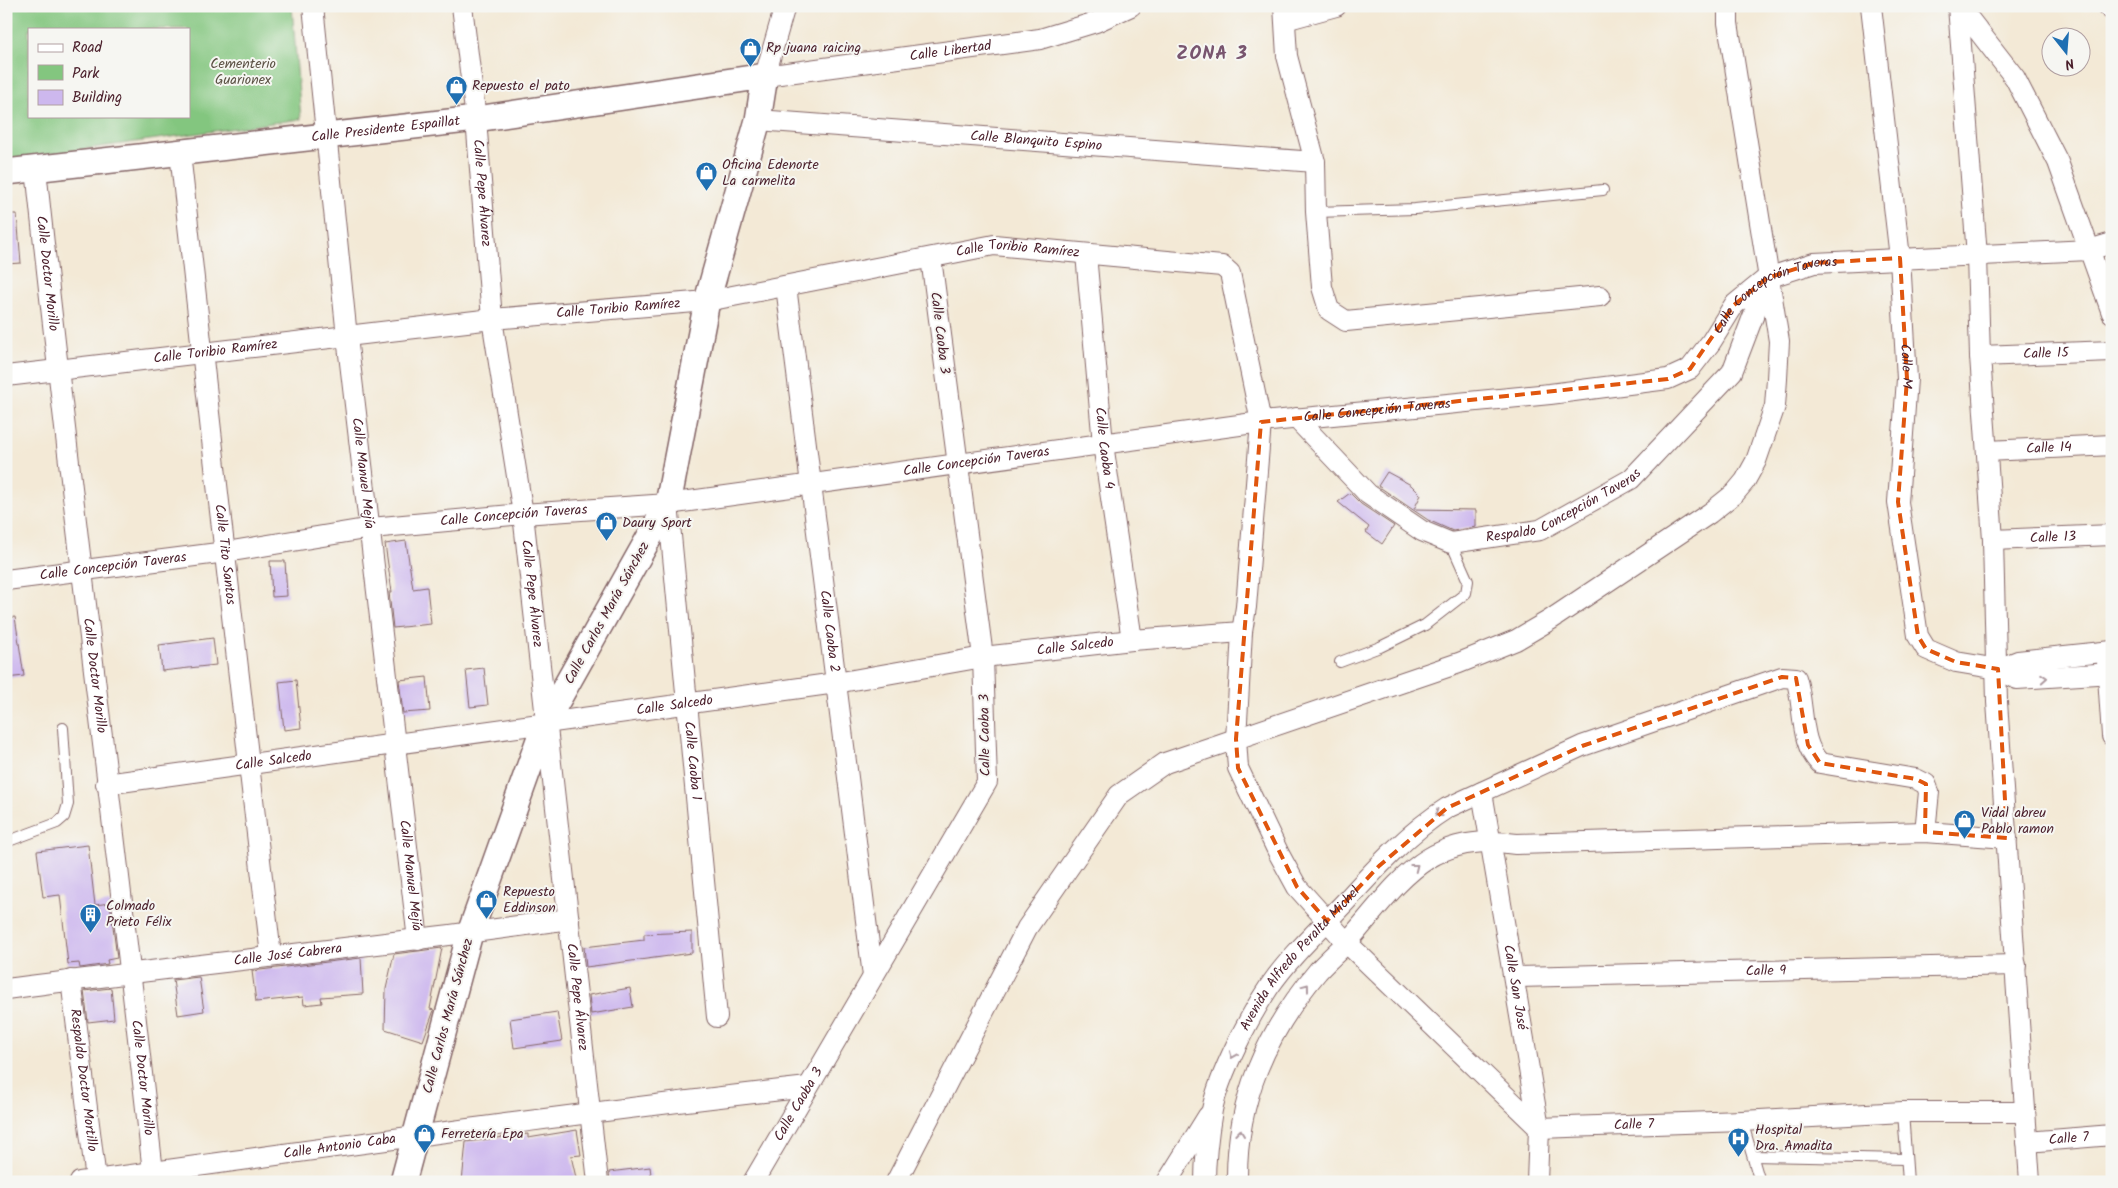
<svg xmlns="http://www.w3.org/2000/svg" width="2118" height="1188" viewBox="0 0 2118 1188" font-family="Kalam,sans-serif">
<rect width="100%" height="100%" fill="#f6f6f2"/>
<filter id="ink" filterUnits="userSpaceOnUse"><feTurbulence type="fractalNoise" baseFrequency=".02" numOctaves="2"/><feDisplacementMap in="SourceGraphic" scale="10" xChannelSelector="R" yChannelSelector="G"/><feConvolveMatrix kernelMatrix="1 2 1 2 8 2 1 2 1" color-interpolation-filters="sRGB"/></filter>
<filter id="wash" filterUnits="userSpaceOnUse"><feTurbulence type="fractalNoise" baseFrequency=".0096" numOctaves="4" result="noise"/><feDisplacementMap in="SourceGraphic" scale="20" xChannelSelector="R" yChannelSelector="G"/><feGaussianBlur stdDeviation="1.12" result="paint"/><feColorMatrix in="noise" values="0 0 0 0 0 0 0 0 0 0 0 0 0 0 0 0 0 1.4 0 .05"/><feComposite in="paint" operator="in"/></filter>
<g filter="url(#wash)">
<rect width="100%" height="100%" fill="#f3e9d6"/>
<!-- green -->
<path fill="#83c67f" stroke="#667255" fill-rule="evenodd" d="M6 6H292L301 119 6 160ZM29 29H189V116H29Z"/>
<g id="blocks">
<!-- building -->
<g fill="#cdb8ee">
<polygon points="6,214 17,214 21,263 6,264"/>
<polygon points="1387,472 1411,485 1421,495 1414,509 1476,510 1476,527 1453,531 1428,520 1378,486"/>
<polygon points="1350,493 1361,504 1394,526 1382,544 1366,532 1369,527 1338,502"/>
<polygon points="406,541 413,589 427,587 431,624 393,628 389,592 392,592 385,544"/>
<polygon points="270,561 285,561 287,596 272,597"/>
<polygon points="15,617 24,676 6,678 6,618"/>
<polygon points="213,638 216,665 162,671 159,645"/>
<polygon points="484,668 488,705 470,707 466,670"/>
<polygon points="427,677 430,711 403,713 399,680"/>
<polygon points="296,680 301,728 284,730 279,682"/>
<polygon points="88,845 95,905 110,903 117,958 107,960 108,964 80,968 79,963 68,964 60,895 43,897 37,851"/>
<polygon points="692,932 692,953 586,967 584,947 644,940 644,934"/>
<polygon points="442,948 430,1009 434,1010 423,1041 385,1029 386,989 394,954"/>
<polygon points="361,958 363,994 321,997 322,1003 304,1005 303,997 256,1002 252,971"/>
<polygon points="199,977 204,1011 178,1015 173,980"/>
<polygon points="111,988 114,1019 88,1022 84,991"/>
<polygon points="630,988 633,1007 591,1014 589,995"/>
<polygon points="557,1012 562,1041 514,1048 510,1019"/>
<polygon points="577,1130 581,1155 571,1156 577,1182 462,1182 466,1142 528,1134 528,1138"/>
<polygon points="650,1167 652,1182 610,1182 609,1172"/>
</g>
</g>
</g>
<g filter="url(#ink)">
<use href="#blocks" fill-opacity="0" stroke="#856667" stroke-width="1"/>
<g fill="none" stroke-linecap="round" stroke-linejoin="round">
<defs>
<g id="service">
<polyline points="1316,212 1415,209 1603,190"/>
<polyline points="1340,662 1380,647 1425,625 1466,593 1468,581 1451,543"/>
<polyline points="6,842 57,823 64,817 68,804 63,728"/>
<polyline points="1903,1112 1908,1182"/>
<polyline points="1742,1121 1760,1182"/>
<polyline points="1754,1156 1906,1159"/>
</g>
<g id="minor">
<path id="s1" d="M313 6 347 337 418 940"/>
<path id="s2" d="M462 6 476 119 492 319 523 514 598 1182"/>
<path id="s3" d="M785 6 765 76 1040 39 1096 22 1131 6"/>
<polyline points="1284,6 1287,56 1315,162 1316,212 1322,287 1329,310 1346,321 1600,296"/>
<path id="s4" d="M1871 6 1900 258 1907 379 1898 502 1918 636 1926 649 1956 662 1998 669 2017 679 2112 673"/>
<polyline points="1958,6 1977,256 1980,356 1993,540 1997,702 2030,1182"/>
<polyline points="1959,6 2015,78 2058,162 2112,313"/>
<polyline points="2107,6 2112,10"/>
<polyline points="1285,20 1336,6"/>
<path id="s5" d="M758 120 1315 162"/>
<path id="s6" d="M180 153C208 421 242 688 271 956"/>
<path id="s7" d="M36 169C71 507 118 844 154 1182"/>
<path id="s8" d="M1086 254 1103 444 1132 640"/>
<path id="s9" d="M786 286 873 976"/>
<path id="s10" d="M1980 356 2112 351"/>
<path id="s11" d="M6 376 492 319 707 301 994 245 1222 266 1230 273 1261 422 1246 607 1242 632 1236 739 1238 768 1279 854 1297 887 1347 943 1539 1128 1742 1121 1903 1112H2024"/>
<path id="s12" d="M1296 418 1368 494 1422 531 1451 543 1540 530 1631 479 1732 372 1767 280"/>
<path id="s13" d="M1987 451 2112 445"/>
<path id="s14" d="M668 504 717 1017"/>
<path id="s15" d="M1993 540 2112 535"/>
<path id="s16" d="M6 580 226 552 371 528 523 514 668 504 1261 422 1550 394 1668 379 1690 369 1711 342 1734 305 1767 278 1814 263 2089 250 2112 243"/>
<polyline points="2107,661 2112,736"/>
<polyline points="1998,669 2018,661 2112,651"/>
<path id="s17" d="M106 784 836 683 983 657 1132 640 1242 632"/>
<path id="s18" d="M1482 792 1539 1128 1537 1182"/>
<path id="s19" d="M1515 977 2016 965"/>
<path id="s20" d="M71 980 96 1180"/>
<path id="s21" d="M6 989C193 964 381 946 569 919"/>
<path id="s22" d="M2027 1142 2112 1135"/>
<path id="s23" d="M80 1182C323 1149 565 1114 808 1087"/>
<path id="s24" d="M753 1182 987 782 983 657 931 258"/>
<polyline points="896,1182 1027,928 1119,795 1165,763 1459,663 1516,640 1550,620 1710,513 1735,493 1745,481 1756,461 1775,406 1777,379 1779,341 1728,23 1728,6"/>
<polyline points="1167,1182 1208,1116"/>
<path id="s25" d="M1205 1182C1205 1158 1208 1134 1212 1110 1219 1075 1249 1017 1269 987 1291 955 1321 928 1347 900 1377 867 1410 831 1447 808L1582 746 1782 677 1796 678C1805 705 1799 743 1820 763L1916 779 1926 784 1929 792 1925 832"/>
<path d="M1237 1182C1236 1100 1266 1033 1318 971 1328 960 1340 950 1350 939 1401 880 1429 831 1516 844L1925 832 2007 838"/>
</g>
<g id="tertiary">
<path id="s26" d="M6 172 476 119 765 76 758 120 707 301 668 504 545 723 470 933 403 1182"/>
</g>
</defs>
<!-- service casing -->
<use href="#service" stroke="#856667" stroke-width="12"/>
<!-- minor casing -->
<use href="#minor" stroke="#856667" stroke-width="22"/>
<!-- tertiary casing -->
<use href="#tertiary" stroke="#856667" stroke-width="28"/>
<!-- service -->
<use href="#service" stroke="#fff" stroke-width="10"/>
<!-- minor -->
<use href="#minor" stroke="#fff" stroke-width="20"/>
<!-- tertiary -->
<use href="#tertiary" stroke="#fff" stroke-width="25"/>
</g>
<!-- one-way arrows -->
<defs><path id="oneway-chevron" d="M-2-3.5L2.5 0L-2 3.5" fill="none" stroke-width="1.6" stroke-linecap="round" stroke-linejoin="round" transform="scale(1.25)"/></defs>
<g stroke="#ae9aa0">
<use href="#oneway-chevron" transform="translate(2044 678) rotate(-4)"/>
<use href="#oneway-chevron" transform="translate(1438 814) rotate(144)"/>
<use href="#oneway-chevron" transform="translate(1415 867) rotate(-38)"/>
<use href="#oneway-chevron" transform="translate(1306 987) rotate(-53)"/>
<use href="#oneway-chevron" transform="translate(1233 1055) rotate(112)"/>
<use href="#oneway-chevron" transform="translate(1240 1133) rotate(-83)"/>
</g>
</g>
<!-- marked area -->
<path fill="none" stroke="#e0560e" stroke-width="4" stroke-dasharray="10 6" stroke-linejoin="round" d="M1900 258 1907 379 1898 502 1918 636 1926 649 1956 662 1998 669 2007 838 1925 832 1926 784 1916 779 1820 763 1808 745 1796 678 1782 677 1582 746 1447 808 1379 866 1327 921 1297 887 1238 768 1236 739 1261 422 1668 379 1690 369 1734 305 1767 278 1814 263Z"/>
<!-- icons -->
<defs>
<symbol id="shop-pin" viewBox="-11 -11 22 30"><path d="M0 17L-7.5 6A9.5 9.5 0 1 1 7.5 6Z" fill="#1f6fb2" stroke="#f6f6f2"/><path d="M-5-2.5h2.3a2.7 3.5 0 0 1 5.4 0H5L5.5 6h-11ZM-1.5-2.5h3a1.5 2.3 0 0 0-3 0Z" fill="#fff"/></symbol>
<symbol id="building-pin" viewBox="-11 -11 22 30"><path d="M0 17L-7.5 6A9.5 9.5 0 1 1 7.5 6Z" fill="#1f6fb2" stroke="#f6f6f2"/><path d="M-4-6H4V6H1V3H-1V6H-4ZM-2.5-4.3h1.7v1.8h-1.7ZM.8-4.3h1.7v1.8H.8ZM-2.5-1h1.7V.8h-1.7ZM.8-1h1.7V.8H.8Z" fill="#fff"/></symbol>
<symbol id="hospital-pin" viewBox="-11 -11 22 30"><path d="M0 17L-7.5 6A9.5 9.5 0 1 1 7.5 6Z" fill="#1f6fb2" stroke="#f6f6f2"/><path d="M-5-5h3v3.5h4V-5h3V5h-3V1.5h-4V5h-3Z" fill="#fff"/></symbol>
</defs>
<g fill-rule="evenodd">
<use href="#shop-pin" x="738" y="36" width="25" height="34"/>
<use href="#shop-pin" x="444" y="74" width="25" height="34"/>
<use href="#shop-pin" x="694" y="160" width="25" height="34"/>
<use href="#shop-pin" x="594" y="510" width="25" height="34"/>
<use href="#shop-pin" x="1952" y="808" width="25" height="34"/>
<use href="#shop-pin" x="474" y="888" width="25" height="34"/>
<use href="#building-pin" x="78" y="902" width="25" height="34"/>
<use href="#shop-pin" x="412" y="1122" width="25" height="34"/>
<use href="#hospital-pin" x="1726" y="1126" width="25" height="34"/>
</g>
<g text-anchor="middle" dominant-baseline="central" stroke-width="4" stroke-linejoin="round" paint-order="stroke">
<!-- poi labels -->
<g font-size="14" fill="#4a1f2b" stroke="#f6f6f2" text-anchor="start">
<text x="766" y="48">Rp juana raicing</text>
<text x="472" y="86">Repuesto el pato</text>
<text x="722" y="165">Oficina Edenorte<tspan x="722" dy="16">La carmelita</tspan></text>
<text x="622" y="523">Daury Sport</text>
<text x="1981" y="813">Vidal abreu<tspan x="1981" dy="16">Pablo ramon</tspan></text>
<text x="503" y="892">Repuesto<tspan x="503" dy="16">Eddinson</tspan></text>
<text x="106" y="906">Colmado<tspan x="106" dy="16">Prieto Félix</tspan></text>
<text x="1755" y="1130">Hospital<tspan x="1755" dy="16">Dra. Amadita</tspan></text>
<text x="441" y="1134">Ferretería Epa</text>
</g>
<!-- street labels -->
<g font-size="14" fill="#4a1f2b" stroke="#f6f6f2">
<text stroke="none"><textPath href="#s3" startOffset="260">Calle Libertad</textPath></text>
<text stroke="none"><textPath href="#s26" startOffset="382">Calle Presidente Espaillat</textPath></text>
<text stroke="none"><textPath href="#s5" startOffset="279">Calle Blanquito Espino</textPath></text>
<text stroke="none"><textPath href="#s2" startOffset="188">Calle Pepe Álvarez</textPath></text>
<text stroke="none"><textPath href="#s11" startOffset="1021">Calle Toribio Ramírez</textPath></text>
<text stroke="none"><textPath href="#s7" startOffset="105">Calle Doctor Morillo</textPath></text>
<text stroke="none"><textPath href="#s16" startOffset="1818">Calle Concepción Taveras</textPath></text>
<text stroke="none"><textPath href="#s11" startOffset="616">Calle Toribio Ramírez</textPath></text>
<text transform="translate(940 333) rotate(83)">Calle Caoba 3</text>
<text stroke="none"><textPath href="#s11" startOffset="211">Calle Toribio Ramírez</textPath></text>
<text stroke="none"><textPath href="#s10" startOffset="66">Calle 15</textPath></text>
<text stroke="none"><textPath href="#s4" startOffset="362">Calle M</textPath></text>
<text stroke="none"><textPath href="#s16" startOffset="1382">Calle Concepción Taveras</textPath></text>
<text stroke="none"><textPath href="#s8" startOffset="195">Calle Caoba 4</textPath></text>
<text stroke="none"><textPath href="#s13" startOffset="62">Calle 14</textPath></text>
<text stroke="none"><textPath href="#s16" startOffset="978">Calle Concepción Taveras</textPath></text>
<text stroke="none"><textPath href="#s1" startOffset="470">Calle Manuel Mejía</textPath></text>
<text stroke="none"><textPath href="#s12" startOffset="322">Respaldo Concepción Taveras</textPath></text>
<text stroke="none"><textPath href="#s16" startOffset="512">Calle Concepción Taveras</textPath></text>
<text stroke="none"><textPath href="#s15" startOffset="60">Calle 13</textPath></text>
<text stroke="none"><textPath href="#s6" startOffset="404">Calle Tito Santos</textPath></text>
<text stroke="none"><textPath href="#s16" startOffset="108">Calle Concepción Taveras</textPath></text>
<text stroke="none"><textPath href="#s2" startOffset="592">Calle Pepe Álvarez</textPath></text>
<text transform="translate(607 613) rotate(-61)">Calle Carlos María Sánchez</text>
<text stroke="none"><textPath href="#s9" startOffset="348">Calle Caoba 2</textPath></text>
<text stroke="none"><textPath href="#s17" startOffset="979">Calle Salcedo</textPath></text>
<text stroke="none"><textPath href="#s7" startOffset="510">Calle Doctor Morillo</textPath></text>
<text stroke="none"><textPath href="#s17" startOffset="574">Calle Salcedo</textPath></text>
<text transform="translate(985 735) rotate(-91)">Calle Caoba 3</text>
<text stroke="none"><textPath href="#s14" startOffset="258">Calle Caoba 1</textPath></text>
<text stroke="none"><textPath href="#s17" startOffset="169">Calle Salcedo</textPath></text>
<text stroke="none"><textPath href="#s1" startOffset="875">Calle Manuel Mejía</textPath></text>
<text stroke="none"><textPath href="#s21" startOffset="284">Calle José Cabrera</textPath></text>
<text stroke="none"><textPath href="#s25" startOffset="250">Avenida Alfredo Peralta Michel</textPath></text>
<text stroke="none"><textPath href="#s19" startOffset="251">Calle 9</textPath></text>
<text stroke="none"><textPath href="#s18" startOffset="198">Calle San José</textPath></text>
<text stroke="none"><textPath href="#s2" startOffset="998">Calle Pepe Álvarez</textPath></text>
<text transform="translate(448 1016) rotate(-75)">Calle Carlos María Sánchez</text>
<text stroke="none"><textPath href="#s7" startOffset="915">Calle Doctor Morillo</textPath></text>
<text stroke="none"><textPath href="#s20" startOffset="101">Respaldo Doctor Mortillo</textPath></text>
<text stroke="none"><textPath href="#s24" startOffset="90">Calle Caoba 3</textPath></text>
<text stroke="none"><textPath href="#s11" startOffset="2306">Calle 7</textPath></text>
<text stroke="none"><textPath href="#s22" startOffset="42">Calle 7</textPath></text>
<text stroke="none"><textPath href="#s23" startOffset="262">Calle Antonio Caba</textPath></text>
</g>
<!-- park labels -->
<g font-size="14" fill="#5b5144" stroke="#f6f6f2">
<text x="243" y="64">Cementerio<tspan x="243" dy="16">Guarionex</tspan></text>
</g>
<!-- district labels -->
<g font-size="19" font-weight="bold" letter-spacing="1" fill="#78556f" stroke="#f6f6f2">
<text x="1212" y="54">ZONA 3</text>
</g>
</g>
<!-- margin -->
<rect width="2118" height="1188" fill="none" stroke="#f6f6f2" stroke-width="25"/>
<!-- legend -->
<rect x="28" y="28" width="162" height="90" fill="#f6f6f2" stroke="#b1a0a2"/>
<rect x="38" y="44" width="25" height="8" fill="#ffffff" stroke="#b1a0a2"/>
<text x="72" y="52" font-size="15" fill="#4a1f2b">Road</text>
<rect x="38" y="65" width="25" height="15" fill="#83c67f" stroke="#b1a0a2"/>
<text x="72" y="78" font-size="15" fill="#4a1f2b">Park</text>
<rect x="38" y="90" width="25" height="15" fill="#cdb8ee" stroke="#b1a0a2"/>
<text x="72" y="102" font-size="15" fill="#4a1f2b">Building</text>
<!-- north arrow -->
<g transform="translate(2066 52) rotate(163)"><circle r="24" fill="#f6f6f2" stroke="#b1a0a2"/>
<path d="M0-4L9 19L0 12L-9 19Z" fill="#1f6fb2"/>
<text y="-8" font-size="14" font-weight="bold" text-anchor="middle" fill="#4a1f2b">N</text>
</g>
</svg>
